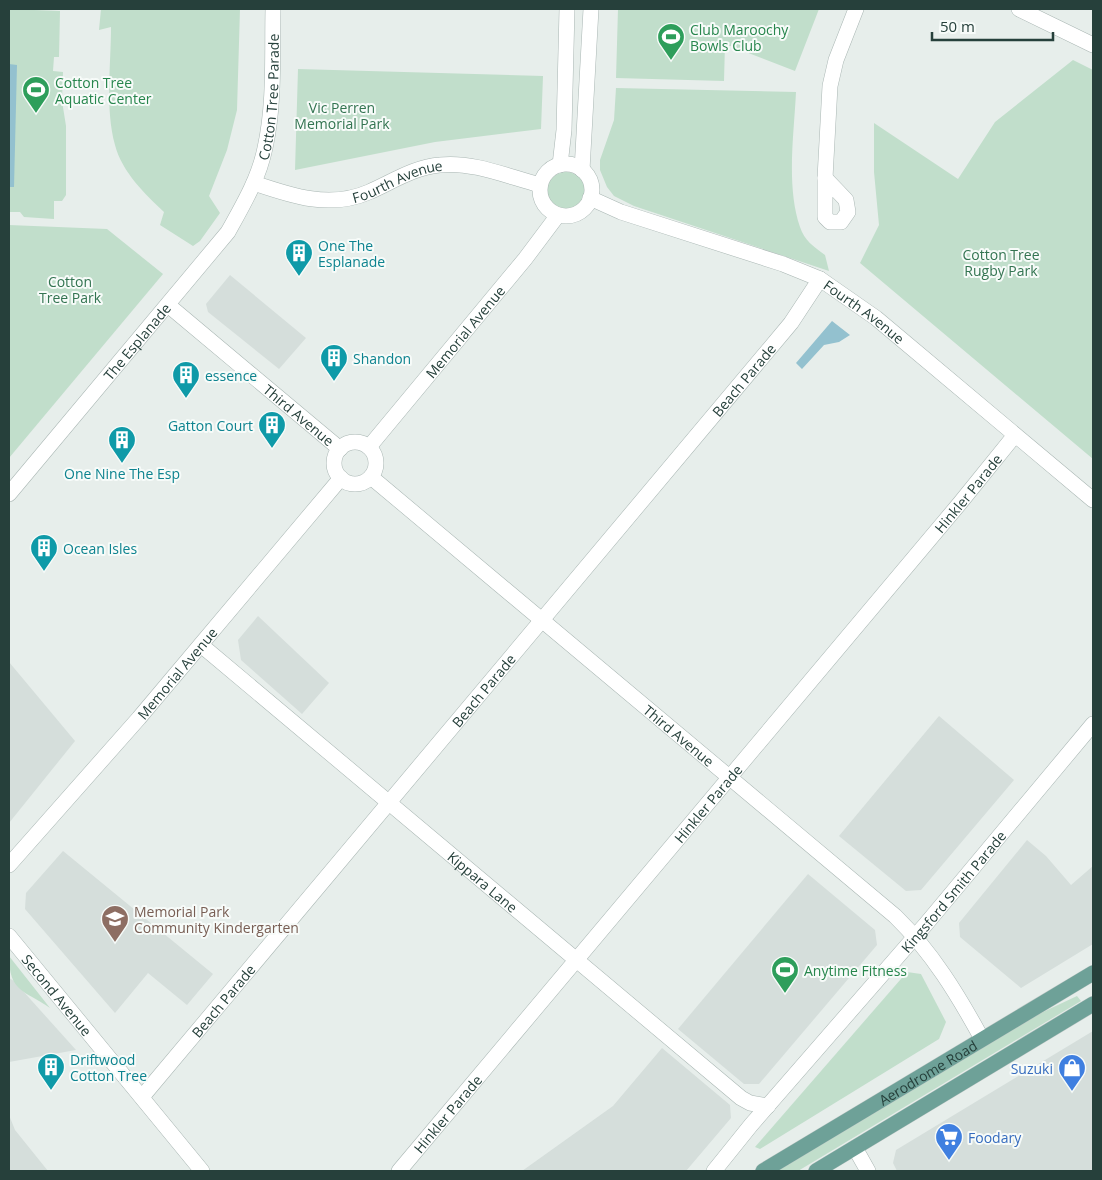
<svg xmlns="http://www.w3.org/2000/svg" width="1102" height="1180" viewBox="0 0 1102 1180" font-family="'Open Sans',sans-serif">
<rect width="100%" height="100%" fill="#e7eeeb"/>
<!-- built -->
<g fill="#d5dedb">
<polygon points="230,275 306,338 279,369 208,312 206,304"/>
<polygon points="258,616 329,683 302,714 241,660 238,640"/>
<polygon points="9,662 75,741 9,823"/>
<polygon points="939,716 1014,780 921,890 906,891 839,836"/>
<polygon points="1027,840 1046,856 1071,885 1093,866 1093,944 1021,988 960,937 959,923"/>
<polygon points="63,851 213,974 187,1005 148,973 115,1013 25,909 26,893"/>
<polygon points="808,874 875,930 877,945 759,1084 744,1084 678,1029"/>
<polygon points="9,978 14,981 76,1050 9,1062"/>
<polygon points="1093,1031 1093,1171 897,1171 893,1163 896,1150"/>
<polygon points="662,1048 730,1105 731,1118 686,1171 522,1171 613,1106"/>
<polygon points="9,1115 15,1130 48,1171 9,1171"/>
</g>
<!-- green -->
<g fill="#c1decb">
<polygon points="9,9 60,11 59,57 54,57 53,71 63,72 62,101 66,126 66,195 62,201 54,201 54,219 24,217 20,212 9,212"/>
<path d="M101 9H240L237 110 227 150 209 196 220 213 200 241 193 246 160 225 164 212C145 194 122 172 115 145 105 108 111 65 111 27L99 30Z"/>
<polygon points="618,9 819,9 795,71 725,44 724,81 616,78"/>
<polygon points="1073,60 1093,70 1093,459 860,263 879,225 874,172 874,123 958,179 995,122"/>
<polygon points="298,69 543,76 541,129 435,142 295,170"/>
<path d="M616 88 796 92C794 135 786 186 800 227 804 240 814 247 825 255L829 271 634 206 614 196 607 187 600 170V160L614 120Z"/>
<circle cx="566" cy="191" r="19"/>
<polygon points="9,225 107,229 163,274 9,458"/>
<path d="M9 956 50 1008C24 990 9 992 9 956Z"/>
<polygon points="907,972 921,974 946,1022 939,1039 760,1149 755,1147"/>
<polygon points="1077,996 1081,1001 798,1171 773,1171 1026,1020"/>
</g>
<!-- water -->
<g fill="#93c1cf">
<polygon points="9,64 17,65 14,187 9,187"/>
<polygon points="832,321 850,335 839,342 824,345 802,369 796,363"/>
</g>
<g fill="none" stroke-linecap="round" stroke-linejoin="round">
<defs>
<g id="minor">
<polyline points="1019,9 1093,45"/>
<circle cx="566" cy="190" r="26"/>
<polyline points="560,165 564,130 567,9"/>
<polyline points="582,170 591,9"/>
<polyline points="825,178 830,86 836,60 856,9"/>
<polygon points="825,178 846,200 848,212 841,222 830,222 825,217"/>
<path id="s1" d="M254 183C292 196 330 209 369 192 392 182 414 167 440 165 472 161 509 177 540 185"/>
<path id="s2" d="M590 198 621 212 783 264 820 279 876 318 1093 500"/>
<path id="s3" d="M168 305 340 449"/>
<circle cx="355" cy="463" r="21"/>
<path id="s4" d="M369 447 525 259 558 215"/>
<path id="s5" d="M371 477 895 916C932 952 958 995 982 1039"/>
<path id="s6" d="M9 494 228 232C243 205 259 178 265 148 275 103 272 54 273 9"/>
<path id="s7" d="M201 645 741 1098 750 1103 768 1106"/>
<path id="s8" d="M9 865 139 718 341 478"/>
<path id="s9" d="M9 936 202 1171"/>
<path id="s10" d="M142 1097 791 323 820 279"/>
<polyline points="855,1148 868,1171"/>
<path id="s11" d="M399 1171 960 503 1015 435"/>
<path id="s12" d="M714 1171 751 1125 926 924 1093 724"/>
</g>
<g id="major">
<path id="s13" d="M763 1171 1093 973"/>
<polyline points="816,1171 1093,1004"/>
</g>
</defs>
<!-- minor casing -->
<use href="#minor" stroke="#a9b6b3" stroke-width="16"/>
<!-- major casing -->
<use href="#major" stroke="#c2cac8" stroke-width="16"/>
<!-- minor -->
<use href="#minor" stroke="#fff" stroke-width="15"/>
<!-- major -->
<use href="#major" stroke="#6ea198" stroke-width="15"/>
</g>
<!-- icons -->
<defs>
<symbol id="stadium-pin" viewBox="-11 -11 22 30"><path d="M0 17L-7.5 6A9.5 9.5 0 1 1 7.5 6Z" fill="#2e9e5b" stroke="#f7fbf9"/><path d="M0-5a6.5 5 0 1 0 0 10a6.5 5 0 1 0 0-10ZM-3.5-1.8h7v3.6h-7Z" fill="#fff"/></symbol>
<symbol id="building-pin" viewBox="-11 -11 22 30"><path d="M0 17L-7.5 6A9.5 9.5 0 1 1 7.5 6Z" fill="#0f9aa8" stroke="#f7fbf9"/><path d="M-4-6H4V6H1V3H-1V6H-4ZM-2.5-4.3h1.7v1.8h-1.7ZM.8-4.3h1.7v1.8H.8ZM-2.5-1h1.7V.8h-1.7ZM.8-1h1.7V.8H.8Z" fill="#fff"/></symbol>
<symbol id="school-pin" viewBox="-11 -11 22 30"><path d="M0 17L-7.5 6A9.5 9.5 0 1 1 7.5 6Z" fill="#8d6e63" stroke="#f7fbf9"/><path d="M0-5L7-2L0 1L-7-2ZM-4 1L0 2.5L4 1V4Q0 6-4 4Z" fill="#fff"/></symbol>
<symbol id="shop-pin" viewBox="-11 -11 22 30"><path d="M0 17L-7.5 6A9.5 9.5 0 1 1 7.5 6Z" fill="#3f7fe0" stroke="#f7fbf9"/><path d="M-5-2.5h2.3a2.7 3.5 0 0 1 5.4 0H5L5.5 6h-11ZM-1.5-2.5h3a1.5 2.3 0 0 0-3 0Z" fill="#fff"/></symbol>
<symbol id="supermarket-pin" viewBox="-11 -11 22 30"><path d="M0 17L-7.5 6A9.5 9.5 0 1 1 7.5 6Z" fill="#3f7fe0" stroke="#f7fbf9"/><path d="M-6-5.5h2.5l.6 2H6L4.5 2H-2.5L-4.4-4H-6ZM-1.5 3.2a1.3 1.3 0 1 0 .1 0ZM3 3.2a1.3 1.3 0 1 0 .1 0Z" fill="#fff"/></symbol>
</defs>
<g fill-rule="evenodd">
<use href="#stadium-pin" x="655" y="21" width="32" height="43"/>
<use href="#stadium-pin" x="20" y="74" width="32" height="43"/>
<use href="#building-pin" x="283" y="237" width="32" height="43"/>
<use href="#building-pin" x="318" y="342" width="32" height="43"/>
<use href="#building-pin" x="170" y="359" width="32" height="43"/>
<use href="#building-pin" x="256" y="409" width="32" height="43"/>
<use href="#building-pin" x="106" y="424" width="32" height="43"/>
<use href="#building-pin" x="28" y="532" width="32" height="43"/>
<use href="#school-pin" x="99" y="903" width="32" height="43"/>
<use href="#stadium-pin" x="769" y="954" width="32" height="43"/>
<use href="#building-pin" x="35" y="1051" width="32" height="43"/>
<use href="#shop-pin" x="1056" y="1052" width="32" height="43"/>
<use href="#supermarket-pin" x="933" y="1121" width="32" height="43"/>
</g>
<g text-anchor="middle" dominant-baseline="central" stroke-width="4" stroke-linejoin="round" paint-order="stroke">
<!-- leisure labels -->
<g font-size="14" fill="#27864d" stroke="#f7fbf9" text-anchor="start">
<text x="690" y="29">Club Maroochy<tspan x="690" dy="16">Bowls Club</tspan></text>
<text x="55" y="82">Cotton Tree<tspan x="55" dy="16">Aquatic Center</tspan></text>
<text x="804" y="970">Anytime Fitness</text>
</g>
<!-- street labels -->
<g font-size="14" fill="#26403b" stroke="#f7fbf9">
<text stroke="none"><textPath href="#s6" startOffset="485">Cotton Tree Parade</textPath></text>
<text stroke="none"><textPath href="#s1" startOffset="149">Fourth Avenue</textPath></text>
<text stroke="none"><textPath href="#s2" startOffset="299">Fourth Avenue</textPath></text>
<text stroke="none"><textPath href="#s4" startOffset="150">Memorial Avenue</textPath></text>
<text stroke="none"><textPath href="#s6" startOffset="199">The Esplanade</textPath></text>
<text stroke="none"><textPath href="#s10" startOffset="936">Beach Parade</textPath></text>
<text stroke="none"><textPath href="#s3" startOffset="171">Third Avenue</textPath></text>
<text stroke="none"><textPath href="#s11" startOffset="885">Hinkler Parade</textPath></text>
<text stroke="none"><textPath href="#s8" startOffset="255">Memorial Avenue</textPath></text>
<text stroke="none"><textPath href="#s10" startOffset="531">Beach Parade</textPath></text>
<text stroke="none"><textPath href="#s5" startOffset="402">Third Avenue</textPath></text>
<text stroke="none"><textPath href="#s11" startOffset="480">Hinkler Parade</textPath></text>
<text stroke="none"><textPath href="#s7" startOffset="368">Kippara Lane</textPath></text>
<text stroke="none"><textPath href="#s12" startOffset="368">Kingsford Smith Parade</textPath></text>
<text stroke="none"><textPath href="#s9" startOffset="76">Second Avenue</textPath></text>
<text stroke="none"><textPath href="#s10" startOffset="126">Beach Parade</textPath></text>
<text stroke="none"><textPath href="#s13" startOffset="192">Aerodrome Road</textPath></text>
<text stroke="none"><textPath href="#s11" startOffset="75">Hinkler Parade</textPath></text>
</g>
<!-- park labels -->
<g font-size="14" fill="#337451" stroke="#f7fbf9">
<text x="342" y="107">Vic Perren<tspan x="342" dy="16">Memorial Park</tspan></text>
<text x="1001" y="254">Cotton Tree<tspan x="1001" dy="16">Rugby Park</tspan></text>
<text x="70" y="281">Cotton<tspan x="70" dy="16">Tree Park</tspan></text>
</g>
<!-- culture labels -->
<g font-size="14" fill="#0d838f" stroke="#f7fbf9" text-anchor="start">
<text x="318" y="245">One The<tspan x="318" dy="16">Esplanade</tspan></text>
<text x="353" y="358">Shandon</text>
<text x="205" y="375">essence</text>
<text x="253" y="425" text-anchor="end">Gatton Court</text>
<text x="122" y="473" text-anchor="middle">One Nine The Esp</text>
<text x="63" y="548">Ocean Isles</text>
<text x="70" y="1059">Driftwood<tspan x="70" dy="16">Cotton Tree</tspan></text>
</g>
<!-- education labels -->
<g font-size="14" fill="#785e54" stroke="#f7fbf9" text-anchor="start">
<text x="134" y="911">Memorial Park<tspan x="134" dy="16">Community Kindergarten</tspan></text>
</g>
<!-- shop labels -->
<g font-size="14" fill="#366cbe" stroke="#f7fbf9" text-anchor="end">
<text x="1053" y="1068">Suzuki</text>
<text x="968" y="1137" text-anchor="start">Foodary</text>
</g>
</g>
<!-- border -->
<rect width="1102" height="1180" fill="none" stroke="#26403b" stroke-width="20"/>
<!-- scale -->
<path d="M932 32v8h121v-8" fill="none" stroke="#26403b" stroke-width="2.5"/>
<text x="940" y="32" font-size="15" fill="#26403b" stroke="#f7fbf9" stroke-width="4" paint-order="stroke">50 m</text>
</svg>
